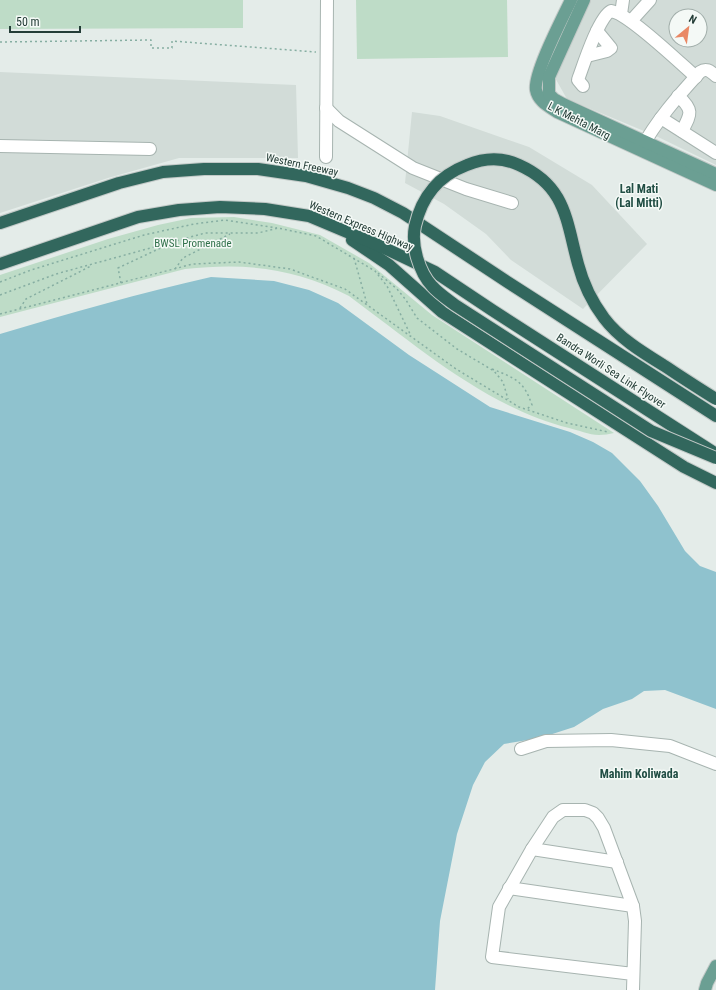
<svg xmlns="http://www.w3.org/2000/svg" width="716" height="990" viewBox="0 0 716 990" font-family="'Roboto Condensed',sans-serif">
<rect width="100%" height="100%" fill="#e4ece9"/>
<!-- built -->
<g fill="#d2dcd8" fill-rule="evenodd">
<path d="M591 0H716V165L656 136 567 99 554 76ZM676 16H700V40H676Z"/>
<polygon points="0,72 296,85 298,158 179,158 108,178 0,213"/>
<polygon points="412,112 440,116 529,147 592,185 647,244 583,309 511,260 486,234 444,204 405,183"/>
</g>
<!-- green -->
<g fill="#bedcc7">
<polygon points="0,0 243,0 243,28 0,29"/>
<polygon points="356,0 507,0 508,57 357,59"/>
<path d="M234 217 272 223 320 235 369 263 432 315 614 433C609 434 604 435 599 435 589 435 578 430 569 428 486 407 417 346 349 296 293 267 246 263 185 269L0 317V275L108 239 158 225 191 218Z"/>
</g>
<!-- water -->
<path fill="#8fc2ce" d="M211 277 274 281 309 290 338 303 409 355 490 407 570 432 593 442 612 453 640 481 658 506 685 551 700 566 716 572V709L665 690 644 691 632 699 603 709 574 727 540 738 504 744 485 762 473 785 457 834 440 921 435 990H0V334C70 313 140 293 211 277Z"/>
<g fill="none" stroke-linecap="round" stroke-linejoin="round">
<defs>
<g id="minor">
<polyline points="621,14 623,0"/>
<polyline points="631,21 650,0"/>
<polyline points="587,56 607,51 611,48 597,31"/>
<path d="M583 86 578 80 579 77C584 63 599 17 611 11 628 13 680 63 696 77"/>
<path d="M678 96C694 110 691 114 682 131"/>
<polyline points="326,108 339,121 413,168 466,189 512,203"/>
<polyline points="661,118 716,153"/>
<polyline points="0,146 150,149"/>
<path d="M641 149C656 121 678 96 700 72 707 67 711 72 716 76"/>
<polyline points="326,157 327,0"/>
<polyline points="521,749 546,741 611,740 670,746 716,764"/>
<polyline points="532,849 617,862"/>
<polyline points="509,888 633,906"/>
<polyline points="633,990 635,921 633,906 604,828 598,818 593,813 585,810 563,810 553,817 532,849 499,907 492,957 633,974"/>
</g>
<g id="major">
<path d="M571 0C563 17 533 74 536 90 538 101 548 106 557 112L716 185"/>
<polyline points="584,0 549,77 549,94 554,99 563,104 716,174"/>
<polyline points="705,990 707,983 716,966"/>
</g>
<g id="highway">
<polyline points="0,223 119,183 163,172 204,169 258,169 306,176 348,188 374,198 403,213 509,283 716,416"/>
<polyline points="352,240 389,265 442,312 684,467 716,483"/>
<polyline points="0,264 138,217 179,210 220,207 265,209 309,216 378,245 435,272 492,310 716,454"/>
</g>
</defs>
<!-- minor casing -->
<use href="#minor" stroke="#a7b4b0" stroke-width="14"/>
<!-- major casing -->
<use href="#major" stroke="#c2c9c7" stroke-width="14"/>
<!-- highway casing -->
<use href="#highway" stroke="#c2c9c7" stroke-width="14"/>
<!-- path -->
<g stroke="#86aea2" stroke-width="1.5" stroke-dasharray="2 3" stroke-linecap="butt">
<polyline points="0,42 151,40 151,48 172,48 172,41 316,52"/>
<polyline points="354,258 367,304"/>
<polyline points="175,269 183,258 230,234"/>
<polyline points="378,273 397,289 406,300 417,318 457,349 494,371 503,382 508,399"/>
<polyline points="0,282 31,270 144,235 194,224 225,220 277,228"/>
<polyline points="121,283 118,268 167,245"/>
<polyline points="0,295 56,274 205,233 258,233 278,228 316,236 375,271 387,286 411,336"/>
<polyline points="20,308 26,299 91,266"/>
<polyline points="0,314 193,264 239,262 290,269 345,289 456,369 519,407 567,423 608,432"/>
<path d="M492 369C515 378 524 381 532 405L527 409"/>
</g>
<!-- minor -->
<use href="#minor" stroke="#fff" stroke-width="12"/>
<!-- major -->
<use href="#major" stroke="#6b9f93" stroke-width="12"/>
<!-- highway -->
<use href="#highway" stroke="#32675d" stroke-width="12"/>
<defs>
<path id="highway-bridge" d="M716 399C698 388 680 376 663 365 642 352 619 338 604 318 592 302 583 283 578 264 566 220 566 186 519 165 502 157 484 158 467 165 438 176 422 196 415 226 411 245 419 272 432 286 438 293 447 299 455 305L651 431 716 458"/>
</defs>
<!-- highway-bridge casing -->
<use href="#highway-bridge" stroke="#c2c9c7" stroke-width="14" stroke-linecap="butt"/>
<!-- highway-bridge -->
<use href="#highway-bridge" stroke="#32675d" stroke-width="12"/>
</g>
<g text-anchor="middle" dominant-baseline="central" stroke-width="3" stroke-linejoin="round" paint-order="stroke">
<!-- street labels -->
<g font-size="11" fill="#243d37" stroke="#f4f9f6">
<text transform="translate(579 121) rotate(27)">L K Mehta Marg</text>
<text transform="translate(302 165) rotate(12)">Western Freeway</text>
<text transform="translate(361 226) rotate(23)">Western Express Highway</text>
<text transform="translate(611 371) rotate(33)">Bandra Worli Sea Link Flyover</text>
</g>
<!-- park labels -->
<g font-size="11" fill="#31714b" stroke="#f4f9f6">
<text x="193" y="243">BWSL Promenade</text>
</g>
<!-- neighbourhood labels -->
<g font-size="12" font-weight="bold" fill="#214e44" stroke="#f4f9f6">
<text x="639" y="189">Lal Mati<tspan x="639" dy="14">(Lal Mitti)</tspan></text>
<text x="639" y="774">Mahim Koliwada</text>
</g>
</g>
<!-- north arrow -->
<g transform="translate(688 28) rotate(29)"><circle r="19" fill="#f4f9f6" stroke="#a1aeaa"/>
<path d="M0-3L7 15L0 10L-7 15Z" fill="#e98865"/>
<text y="-6" font-size="11" font-weight="bold" text-anchor="middle" fill="#243d37">N</text>
</g>
<!-- scale -->
<path d="M10 26v6h70v-6" fill="none" stroke="#243d37" stroke-width="2"/>
<text x="16" y="26" font-size="12" fill="#243d37" stroke="#f4f9f6" stroke-width="3" paint-order="stroke">50 m</text>
</svg>
